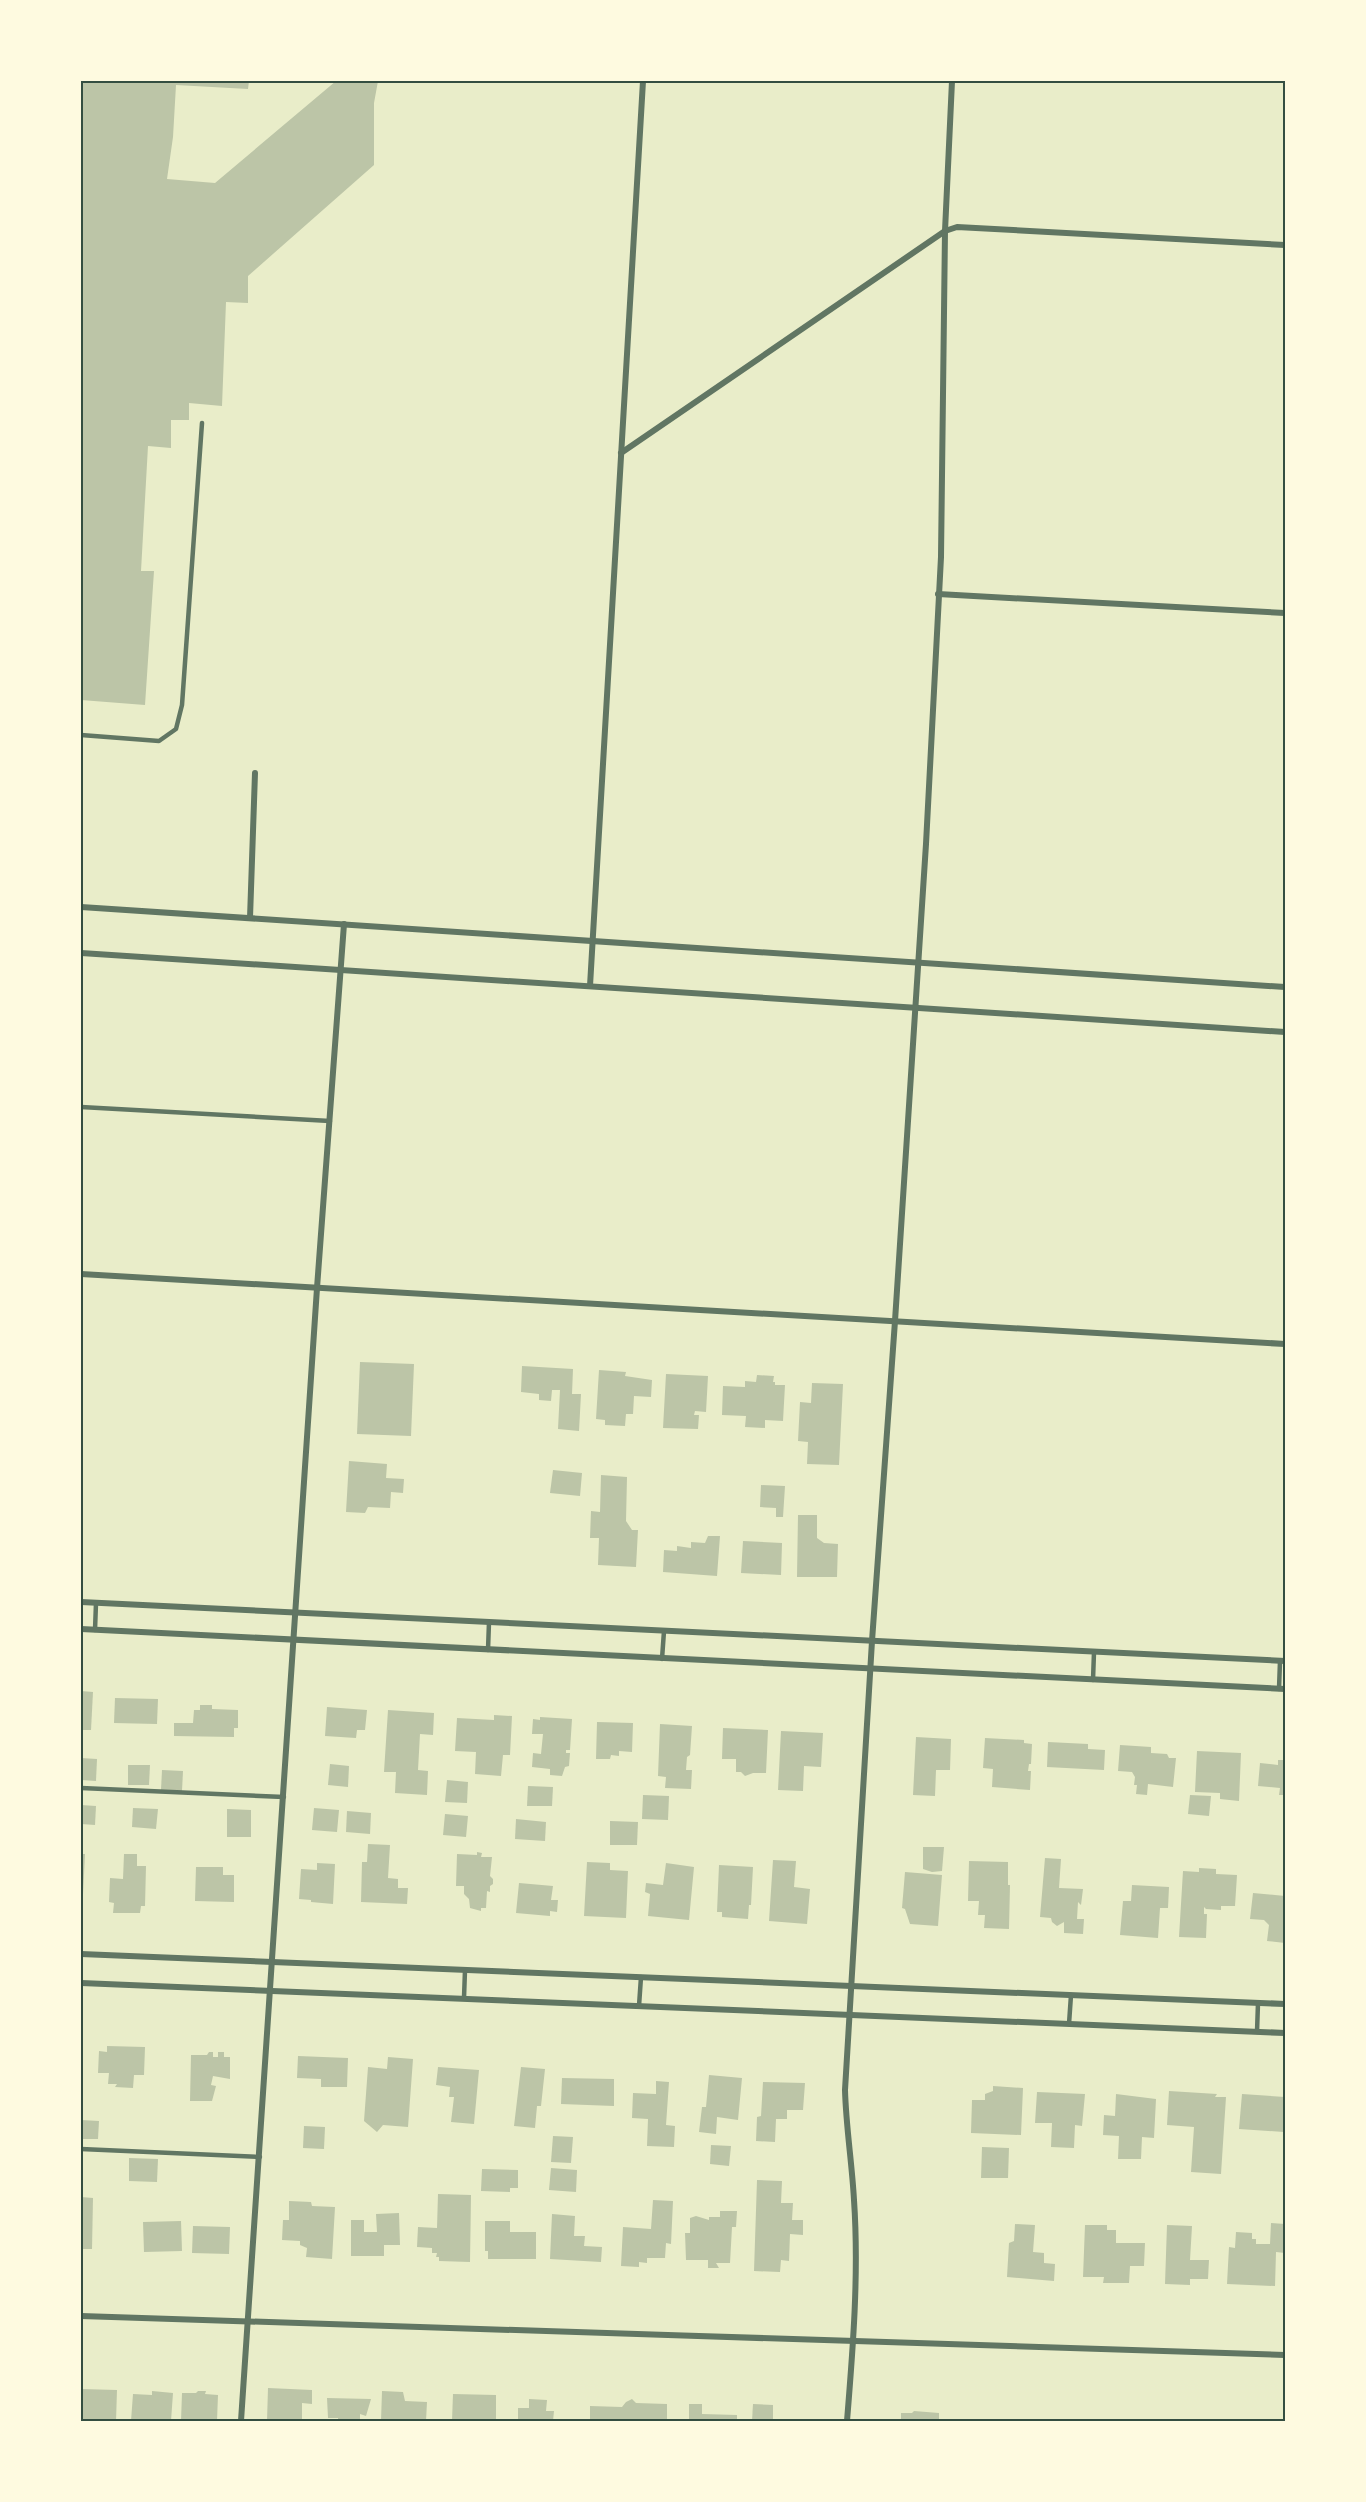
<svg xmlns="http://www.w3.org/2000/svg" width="1366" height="2502" viewBox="0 0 1366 2502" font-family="Barlow,sans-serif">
<rect width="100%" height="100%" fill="#e9edc9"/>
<!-- building -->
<g fill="#bcc5a7">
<polygon points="81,81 249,81 248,89 176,85 173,137 167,179 215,183 336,81 378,81 374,103 374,165 248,276 248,303 226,302 222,406 189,403 189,420 171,420 171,448 148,446 141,571 154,571 145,705 81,700"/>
<polygon points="360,1362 414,1364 411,1436 357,1434"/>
<polygon points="522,1366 573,1369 572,1394 581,1394 579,1431 558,1429 560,1390 552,1390 551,1401 539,1400 539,1394 521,1392"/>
<polygon points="599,1370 626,1372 625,1376 652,1380 651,1397 634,1396 633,1414 626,1414 625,1426 605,1425 605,1420 596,1419"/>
<polygon points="666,1374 708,1376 706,1412 695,1411 694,1415 699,1415 698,1429 663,1428"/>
<polygon points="757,1375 774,1376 773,1382 775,1382 775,1385 785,1385 783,1421 765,1420 765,1428 745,1427 746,1416 722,1415 723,1386 745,1387 745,1381 756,1382"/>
<polygon points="812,1383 843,1384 839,1465 807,1464 808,1442 798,1441 800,1402 811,1403"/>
<polygon points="349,1461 387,1464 386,1478 404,1479 403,1493 391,1492 390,1508 368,1507 365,1513 346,1512"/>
<polygon points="553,1470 582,1473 580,1496 550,1493"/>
<polygon points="601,1475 627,1477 626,1521 632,1530 638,1530 636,1567 598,1565 599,1538 590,1538 591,1511 600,1512"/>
<polygon points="761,1485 785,1486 783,1517 776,1517 776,1508 760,1507"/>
<polygon points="798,1515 817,1515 817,1538 824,1543 838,1544 837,1577 797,1577"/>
<polygon points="708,1536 720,1536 717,1576 663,1572 664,1550 677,1551 677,1546 691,1548 691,1542 705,1543"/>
<polygon points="743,1541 782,1543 781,1575 741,1573"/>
<polygon points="81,1691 93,1692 91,1730 81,1730"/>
<polygon points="115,1698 158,1699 157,1724 114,1723"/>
<polygon points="200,1705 212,1705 212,1709 238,1710 238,1728 234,1728 234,1737 174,1736 174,1723 193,1723 194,1710 200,1710"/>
<polygon points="327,1707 367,1710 365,1730 357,1730 356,1738 325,1736"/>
<polygon points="388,1710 434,1713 433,1735 420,1734 418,1770 428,1771 427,1795 395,1793 396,1772 384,1772"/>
<polygon points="494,1715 512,1716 510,1755 503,1755 501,1776 475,1774 476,1752 455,1751 457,1718 494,1720"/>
<polygon points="540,1717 572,1719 570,1750 566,1750 566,1753 570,1753 569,1766 565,1767 562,1776 550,1775 550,1769 532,1767 533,1753 541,1754 543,1734 532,1734 533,1719 540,1720"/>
<polygon points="597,1722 633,1723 632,1752 619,1751 619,1756 611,1755 610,1759 596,1759"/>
<polygon points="660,1724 692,1726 690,1755 687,1757 686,1770 692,1770 691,1789 665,1788 666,1777 658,1776"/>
<polygon points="723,1728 768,1730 766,1773 753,1773 745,1776 741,1772 736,1772 736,1759 722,1759"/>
<polygon points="781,1731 823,1733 821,1767 804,1766 803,1791 778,1790"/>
<polygon points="916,1737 951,1739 950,1770 936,1770 935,1796 913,1795"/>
<polygon points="985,1738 1024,1740 1024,1743 1032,1744 1031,1764 1029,1764 1028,1771 1031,1771 1030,1790 992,1787 993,1769 983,1768"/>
<polygon points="1048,1742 1088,1744 1088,1749 1105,1750 1104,1770 1047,1767"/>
<polygon points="1120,1745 1151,1747 1151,1753 1167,1754 1169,1758 1176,1758 1173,1787 1148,1784 1147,1795 1136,1794 1137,1785 1134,1785 1135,1777 1132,1772 1118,1771"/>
<polygon points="1197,1751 1241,1753 1239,1801 1220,1799 1220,1793 1195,1792"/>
<polygon points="81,1758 97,1759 96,1781 81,1780"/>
<polygon points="1278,1760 1285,1760 1285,1795 1279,1795 1280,1788 1258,1786 1260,1763 1278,1765"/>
<polygon points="330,1764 349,1766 348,1787 328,1785"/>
<polygon points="128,1765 150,1765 149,1785 128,1785"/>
<polygon points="162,1770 183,1771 182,1791 161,1790"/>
<polygon points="447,1780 468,1782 467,1803 445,1802"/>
<polygon points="528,1786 553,1787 552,1806 527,1806"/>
<polygon points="643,1795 669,1796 668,1820 642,1819"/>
<polygon points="1190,1795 1211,1796 1209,1816 1188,1814"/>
<polygon points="81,1805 96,1806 95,1825 81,1824"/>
<polygon points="133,1808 158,1809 156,1829 132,1827"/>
<polygon points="314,1808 339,1810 337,1832 312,1830"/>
<polygon points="227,1809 251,1810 251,1837 227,1837"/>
<polygon points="347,1811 371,1813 370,1834 346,1832"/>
<polygon points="445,1814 468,1816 466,1837 443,1835"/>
<polygon points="516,1819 546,1822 545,1841 515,1839"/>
<polygon points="610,1821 638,1822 637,1845 610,1845"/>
<polygon points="368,1844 390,1845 388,1878 398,1879 398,1888 408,1888 407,1904 361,1902 362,1862 367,1862"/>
<polygon points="923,1847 944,1847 942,1871 932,1872 923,1869"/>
<polygon points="477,1852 482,1853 481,1857 492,1857 490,1876 493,1879 493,1884 490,1886 490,1892 487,1891 486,1908 481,1908 481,1911 470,1908 469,1899 464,1894 464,1886 456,1886 457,1854 477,1855"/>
<polygon points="81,1854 85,1854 83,1894 81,1894"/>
<polygon points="124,1854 137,1854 137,1866 146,1866 145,1906 141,1906 140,1913 113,1913 114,1903 109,1902 110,1878 123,1879"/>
<polygon points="1045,1858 1061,1859 1059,1888 1083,1889 1081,1905 1078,1902 1077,1919 1084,1919 1083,1934 1064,1933 1064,1922 1057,1926 1052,1922 1051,1918 1040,1917"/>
<polygon points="773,1860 796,1861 794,1887 810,1889 807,1924 769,1921"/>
<polygon points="969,1861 1008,1862 1008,1885 1010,1885 1009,1929 984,1928 985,1915 978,1915 979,1901 968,1901"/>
<polygon points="587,1862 610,1863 610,1870 628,1871 626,1918 584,1916"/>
<polygon points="317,1863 335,1864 333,1904 311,1902 311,1900 299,1899 301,1869 317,1870"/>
<polygon points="666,1863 694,1867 689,1920 648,1916 650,1894 645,1892 646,1883 663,1885"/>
<polygon points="719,1865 753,1867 751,1905 749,1905 748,1919 722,1917 722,1912 717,1912"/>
<polygon points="196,1867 223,1867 223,1875 234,1875 234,1902 195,1901"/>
<polygon points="1199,1868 1216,1869 1216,1874 1237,1875 1235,1906 1221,1906 1221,1910 1206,1909 1204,1907 1204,1914 1207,1914 1206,1938 1179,1937 1183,1871 1199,1872"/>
<polygon points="905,1872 942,1875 938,1926 910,1924 905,1909 902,1908"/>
<polygon points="519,1883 553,1886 551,1900 558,1900 557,1912 550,1911 550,1916 516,1913"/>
<polygon points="1132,1885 1169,1887 1168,1908 1160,1908 1158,1938 1120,1935 1123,1901 1131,1901"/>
<polygon points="1253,1893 1285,1896 1285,1943 1267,1941 1269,1925 1264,1920 1250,1919"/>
<polygon points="107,2046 145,2047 144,2075 134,2075 133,2088 115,2087 117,2084 108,2084 109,2073 98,2073 99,2051 107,2052"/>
<polygon points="209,2052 213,2052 213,2057 218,2057 218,2052 224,2052 224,2057 230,2057 230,2079 213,2076 211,2085 216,2086 212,2101 190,2101 191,2055 207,2055"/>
<polygon points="298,2056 348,2058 347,2087 321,2087 321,2079 297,2078"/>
<polygon points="388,2057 413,2059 408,2127 383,2125 377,2132 364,2121 368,2067 387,2069"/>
<polygon points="438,2067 479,2070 474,2124 451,2122 454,2097 449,2097 450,2087 436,2085"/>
<polygon points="521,2067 545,2069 541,2106 537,2106 535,2128 514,2126"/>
<polygon points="709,2075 742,2078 738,2120 717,2117 716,2134 699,2132 702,2107 706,2107"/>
<polygon points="562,2078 614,2079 614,2106 561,2104"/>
<polygon points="656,2081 669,2082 666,2125 675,2126 674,2147 647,2146 648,2119 632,2118 633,2093 656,2094"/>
<polygon points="763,2082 805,2083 803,2110 787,2110 787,2119 776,2119 775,2142 756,2141 757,2117 761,2116"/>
<polygon points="993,2086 1023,2088 1021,2135 971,2133 972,2100 985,2100 985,2094 993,2091"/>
<polygon points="1169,2091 1217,2094 1215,2097 1226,2097 1221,2174 1191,2172 1194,2127 1167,2125"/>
<polygon points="1037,2092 1085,2094 1082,2126 1075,2125 1074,2148 1051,2147 1052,2123 1035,2123"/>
<polygon points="1116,2094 1156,2099 1154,2138 1142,2137 1141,2159 1118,2159 1119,2136 1103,2135 1104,2115 1115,2116"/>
<polygon points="1242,2094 1285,2097 1284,2132 1239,2129"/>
<polygon points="81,2120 99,2121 98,2139 81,2139"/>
<polygon points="304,2126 325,2127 324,2149 303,2148"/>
<polygon points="553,2136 573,2137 571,2163 551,2162"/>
<polygon points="711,2145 731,2146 729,2166 710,2164"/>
<polygon points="982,2147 1009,2148 1008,2178 981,2178"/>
<polygon points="129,2158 158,2159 157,2182 129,2181"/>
<polygon points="551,2168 577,2170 576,2192 549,2190"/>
<polygon points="482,2169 518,2170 518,2188 510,2188 510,2192 481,2191"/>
<polygon points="757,2180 782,2181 781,2203 793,2203 792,2220 803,2220 803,2235 790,2234 789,2261 781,2260 780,2272 754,2271"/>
<polygon points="438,2194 471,2195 470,2262 439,2261 439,2257 436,2257 437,2253 432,2253 432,2248 417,2247 418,2227 437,2228"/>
<polygon points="81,2197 93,2198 92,2249 81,2249"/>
<polygon points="653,2200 673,2201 671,2244 666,2243 665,2258 647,2258 647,2263 639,2262 639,2267 621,2266 623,2227 651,2229"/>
<polygon points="289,2201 311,2202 312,2206 335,2207 332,2259 306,2257 307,2248 300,2245 300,2241 282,2240 283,2220 289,2220"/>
<polygon points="720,2211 737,2211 736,2227 732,2227 730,2263 716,2263 719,2268 708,2268 708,2260 686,2260 685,2233 690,2233 690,2218 696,2216 709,2220 709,2217 720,2217"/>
<polygon points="399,2213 400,2245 384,2245 384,2256 351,2256 351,2220 364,2220 364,2232 377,2232 376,2214"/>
<polygon points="552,2214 575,2216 574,2236 585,2236 584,2246 602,2247 601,2262 550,2259"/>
<polygon points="181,2221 182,2251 144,2252 143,2222"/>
<polygon points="485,2221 510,2221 510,2232 536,2232 536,2259 488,2259 488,2251 485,2251"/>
<polygon points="1271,2223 1285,2224 1285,2253 1276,2252 1275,2286 1227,2284 1229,2247 1235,2248 1236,2232 1252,2233 1252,2239 1256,2239 1256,2244 1270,2244"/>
<polygon points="1015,2224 1035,2225 1033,2252 1044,2253 1044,2263 1055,2264 1054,2281 1007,2277 1009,2243 1014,2241"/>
<polygon points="1085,2225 1107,2225 1107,2230 1116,2230 1116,2243 1145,2243 1144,2266 1130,2266 1129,2283 1103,2283 1104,2277 1083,2277"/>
<polygon points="1167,2225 1192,2226 1190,2260 1209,2260 1208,2279 1190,2279 1190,2285 1165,2284"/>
<polygon points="193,2226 230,2227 229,2254 192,2253"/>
<polygon points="268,2388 312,2390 312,2404 302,2403 302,2421 267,2421"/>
<polygon points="81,2389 117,2390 116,2421 81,2421"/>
<polygon points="152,2391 173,2393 171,2421 131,2421 133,2394 152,2395"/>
<polygon points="198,2391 206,2391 205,2394 218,2395 217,2421 181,2421 182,2393 196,2393"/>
<polygon points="382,2391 403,2392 405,2401 427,2402 426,2421 381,2421"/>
<polygon points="453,2394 496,2395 496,2421 452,2421"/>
<polygon points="327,2398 371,2399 366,2416 360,2414 360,2421 338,2421 338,2418 328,2418"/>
<polygon points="529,2399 547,2400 546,2411 554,2411 553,2421 518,2421 518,2408 529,2408"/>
<polygon points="632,2399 636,2403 667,2404 667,2421 590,2421 590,2406 622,2407 626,2402"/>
<polygon points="689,2404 702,2404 702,2414 737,2415 737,2421 689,2421"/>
<polygon points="753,2404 773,2405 773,2421 752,2421"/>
<polygon points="914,2411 939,2413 939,2421 901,2421 901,2413 912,2413"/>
</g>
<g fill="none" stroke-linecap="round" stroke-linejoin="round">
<!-- service -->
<g stroke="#617663" stroke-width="4.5">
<polyline points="81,735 159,741 176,729 182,705 202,423"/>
<polyline points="81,1107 330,1121"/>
<polyline points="95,1630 96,1603"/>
<polyline points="488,1650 489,1622"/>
<polyline points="662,1659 664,1631"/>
<polyline points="1093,1680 1094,1652"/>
<polyline points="1279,1689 1280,1661"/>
<polyline points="81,1788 284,1797"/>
<polyline points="464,1998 465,1970"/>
<polyline points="639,2006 641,1977"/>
<polyline points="1069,2024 1071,1995"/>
<polyline points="1257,2032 1258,2003"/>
<polyline points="81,2149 260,2157"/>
</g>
<!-- minor -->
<g stroke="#617663" stroke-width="6">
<polyline points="621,453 945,231 957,227 1285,245"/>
<polyline points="938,594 1285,613"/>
<polyline points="81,907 1285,987"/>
<polyline points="250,918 255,773"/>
<polyline points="81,953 1285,1032"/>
<polyline points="590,986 643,81"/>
<polyline points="81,1274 1285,1344"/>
<polyline points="81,1602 1285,1661"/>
<polyline points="81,1629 1285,1689"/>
<polyline points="81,1954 1285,2004"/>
<polyline points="81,1983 1285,2033"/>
<path d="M81 2316C482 2330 884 2341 1285 2355"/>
<polyline points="241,2421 317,1288 344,924"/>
<path d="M847 2421C853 2348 859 2273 854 2200 852 2163 846 2127 845 2090L872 1641 895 1321 926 844 941 557 945 231 952 81"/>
</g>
</g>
<!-- border -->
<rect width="1366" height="2502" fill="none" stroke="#fefae0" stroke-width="165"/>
<rect x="82" y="82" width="1202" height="2338" fill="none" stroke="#344e41" stroke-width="2"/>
</svg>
